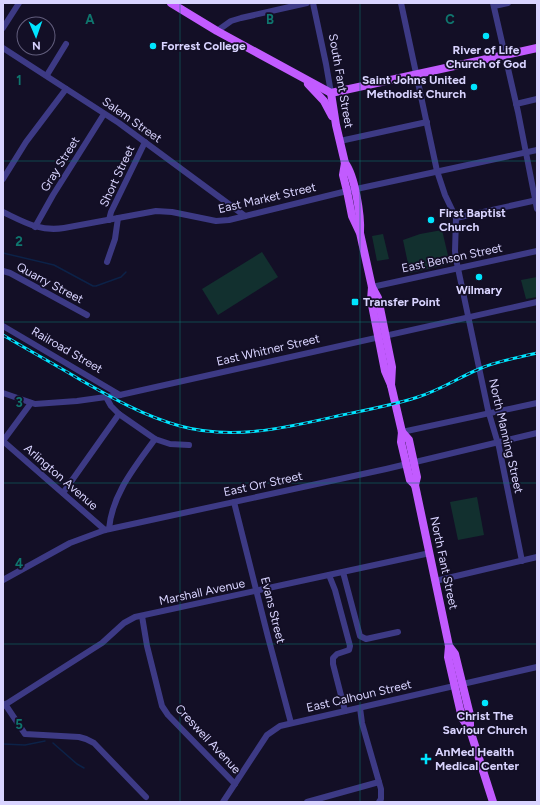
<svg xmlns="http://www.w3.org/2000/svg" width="540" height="805" viewBox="0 0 540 805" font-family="Figtree,sans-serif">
<rect width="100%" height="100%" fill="#130f26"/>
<!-- green -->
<g fill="#12302f">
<polygon points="442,230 450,264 410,273 403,240 420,234"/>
<polygon points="383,234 389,259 377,261 372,236"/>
<polygon points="262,252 278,277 218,315 202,289"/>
<polygon points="537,277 537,297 526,299 521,280"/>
<polygon points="477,497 484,535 458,540 450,502"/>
</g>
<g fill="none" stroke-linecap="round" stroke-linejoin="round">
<!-- stream -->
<g stroke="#0c2248" stroke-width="1.5">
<polyline points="3,253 54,265 93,286 96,286 121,277 126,272"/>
<polyline points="53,743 77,764 84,768"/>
<polyline points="3,744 25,745 45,741"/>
</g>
<!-- minor -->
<g stroke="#3d3a85" stroke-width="6">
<polyline points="313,3 326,64 331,93"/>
<polyline points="401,3 437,171 445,195 456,218 455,251 456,259 488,410 499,447 522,561"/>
<polyline points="493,3 518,112 537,209"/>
<polyline points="494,6 508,3"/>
<polyline points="3,28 19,3"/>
<polyline points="217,31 231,21 241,18 307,3"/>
<polyline points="3,48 119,123 245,216"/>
<polyline points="47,75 66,44"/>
<polyline points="516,104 537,99"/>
<polyline points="340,141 427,122"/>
<polyline points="3,179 26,142 66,89"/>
<path d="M3 212C24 222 40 232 64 228L156 211 172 212 216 221 229 220 347 191 537 150"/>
<polyline points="456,218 537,200"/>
<polyline points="109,220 111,212 145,142"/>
<polyline points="35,227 53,195 104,114"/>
<polyline points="107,262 115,239 118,218"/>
<polyline points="3,271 10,273 87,315"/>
<polyline points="372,287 537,251"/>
<polyline points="3,326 120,395"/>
<polyline points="3,393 35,404 77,401 120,395 537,302"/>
<polyline points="106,397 111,406 119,414 155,439 170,444 189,445"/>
<polyline points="402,432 537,403"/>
<polyline points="3,441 105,530"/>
<polyline points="3,441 31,403"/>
<polyline points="63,493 119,414"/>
<polyline points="234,502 268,637 291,723"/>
<path d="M109 529C112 494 135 467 155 439"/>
<polyline points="343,572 360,636 366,639 398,632"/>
<polyline points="329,575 335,590 350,646 349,650 337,654 333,658 333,664 345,711"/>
<polyline points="3,580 70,543 105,530 386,469 537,433"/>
<polyline points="435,581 537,557"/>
<polyline points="142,616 147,646 162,706 168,715 235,784"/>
<polyline points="5,704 25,734 79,737 86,739 94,743 146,797"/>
<polyline points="3,706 102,643 124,623 135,617 430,553"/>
<polyline points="360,708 362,723 381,789 381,799 379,802"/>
<polyline points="223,802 267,735 280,726 537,667"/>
<polyline points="307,802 379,782"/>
</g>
<!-- major -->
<g stroke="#c25bff" stroke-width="8">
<polyline points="171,3 217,31 331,93 537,48"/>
<polyline points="308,84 324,101 332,116"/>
<polyline points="331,93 336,125 345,163 343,175 347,191 352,216 360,233 372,287 371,300 385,371 391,385 402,432 401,442 410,480 415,485 449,646 448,657 462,718 470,730 493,802"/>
<path d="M345 163C355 176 361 216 360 232"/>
<polyline points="372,287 378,298 392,367 391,385"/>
<polyline points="402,432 409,440 417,477 415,485"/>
<polyline points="449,646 455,654 470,715 470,730"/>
</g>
<defs>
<path id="rail" d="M3 335C28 350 54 364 79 379 112 398 144 416 180 426 234 441 289 427 342 415 367 410 393 405 418 397 440 390 458 378 479 369 497 361 517 358 537 353"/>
</defs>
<!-- rail casing -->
<use href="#rail" stroke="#00e5ff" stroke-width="3"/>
<!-- rail -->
<use href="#rail" stroke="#130f26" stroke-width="1.5" stroke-dasharray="4.5" stroke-linecap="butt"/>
</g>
<!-- grid -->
<path fill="none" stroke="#0f766e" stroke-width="1" stroke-opacity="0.55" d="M180 3V802M360 3V802M3 161H537M3 322H537M3 483H537M3 644H537"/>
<!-- markers -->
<g fill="#00e5ff" stroke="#130f26" stroke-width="1.5">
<circle cx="486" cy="36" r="4"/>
<circle cx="153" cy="46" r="4"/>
<circle cx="474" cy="87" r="4"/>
<circle cx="431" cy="220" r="4"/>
<circle cx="479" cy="277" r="4"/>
<rect x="351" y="298" width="8" height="8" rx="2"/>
<circle cx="485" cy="703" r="4"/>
<path d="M424 753h4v4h4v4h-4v4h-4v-4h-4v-4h4z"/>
</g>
<g text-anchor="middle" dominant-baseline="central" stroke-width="3.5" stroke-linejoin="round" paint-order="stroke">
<!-- poi labels -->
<g font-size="12" font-weight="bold" fill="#d9d4ff" stroke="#130f26" text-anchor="start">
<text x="161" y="46">Forrest College</text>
<text x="486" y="50" text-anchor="middle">River of Life<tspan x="486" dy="14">Church of God</tspan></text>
<text x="466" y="80" text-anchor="end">Saint Johns United<tspan x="466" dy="14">Methodist Church</tspan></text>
<text x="439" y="213">First Baptist<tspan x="439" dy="14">Church</tspan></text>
<text x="479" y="290" text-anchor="middle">Wilmary</text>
<text x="363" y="302">Transfer Point</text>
<text x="485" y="716" text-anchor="middle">Christ The<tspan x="485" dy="14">Saviour Church</tspan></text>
<text x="435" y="752">AnMed Health<tspan x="435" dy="14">Medical Center</tspan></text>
</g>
<!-- street labels -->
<g font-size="12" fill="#d9d4ff" stroke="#130f26">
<text transform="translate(341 81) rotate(80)">South Fant Street</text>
<text transform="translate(132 120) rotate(35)">Salem Street</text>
<text transform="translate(60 164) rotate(-58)">Gray Street</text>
<text transform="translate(117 176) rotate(-65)">Short Street</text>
<text transform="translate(267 198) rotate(-13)">East Market Street</text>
<text transform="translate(452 258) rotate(-12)">East Benson Street</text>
<text transform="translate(50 283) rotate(28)">Quarry Street</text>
<text transform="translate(67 350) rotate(30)">Railroad Street</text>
<text transform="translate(268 350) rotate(-13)">East Whitner Street</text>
<text transform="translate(506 436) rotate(77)">North Manning Street</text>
<text transform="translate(61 477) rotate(41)">Arlington Avenue</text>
<text transform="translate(263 484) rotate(-12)">East Orr Street</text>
<text transform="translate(444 563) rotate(78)">North Fant Street</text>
<text transform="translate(202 592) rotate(-12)">Marshall Avenue</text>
<text transform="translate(273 610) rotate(76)">Evans Street</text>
<text transform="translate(359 696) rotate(-13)">East Calhoun Street</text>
<text transform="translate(208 739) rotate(47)">Creswell Avenue</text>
</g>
</g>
<g font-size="13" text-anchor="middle" font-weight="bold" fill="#0f766e" stroke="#130f26" stroke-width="3.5" stroke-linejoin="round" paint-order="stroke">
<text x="90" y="24">A</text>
<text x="270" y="24">B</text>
<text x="450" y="24">C</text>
<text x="19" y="85">1</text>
<text x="19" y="246">2</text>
<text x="19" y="407">3</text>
<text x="19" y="568">4</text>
<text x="19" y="729">5</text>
</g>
<!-- border -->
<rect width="540" height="805" fill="none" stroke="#d9d4ff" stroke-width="8"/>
<!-- north arrow -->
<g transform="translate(36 36) rotate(178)"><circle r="19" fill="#130f26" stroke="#625e7d"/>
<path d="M0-3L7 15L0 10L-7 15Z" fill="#00e5ff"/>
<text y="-6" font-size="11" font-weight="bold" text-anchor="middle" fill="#d9d4ff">N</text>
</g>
</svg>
